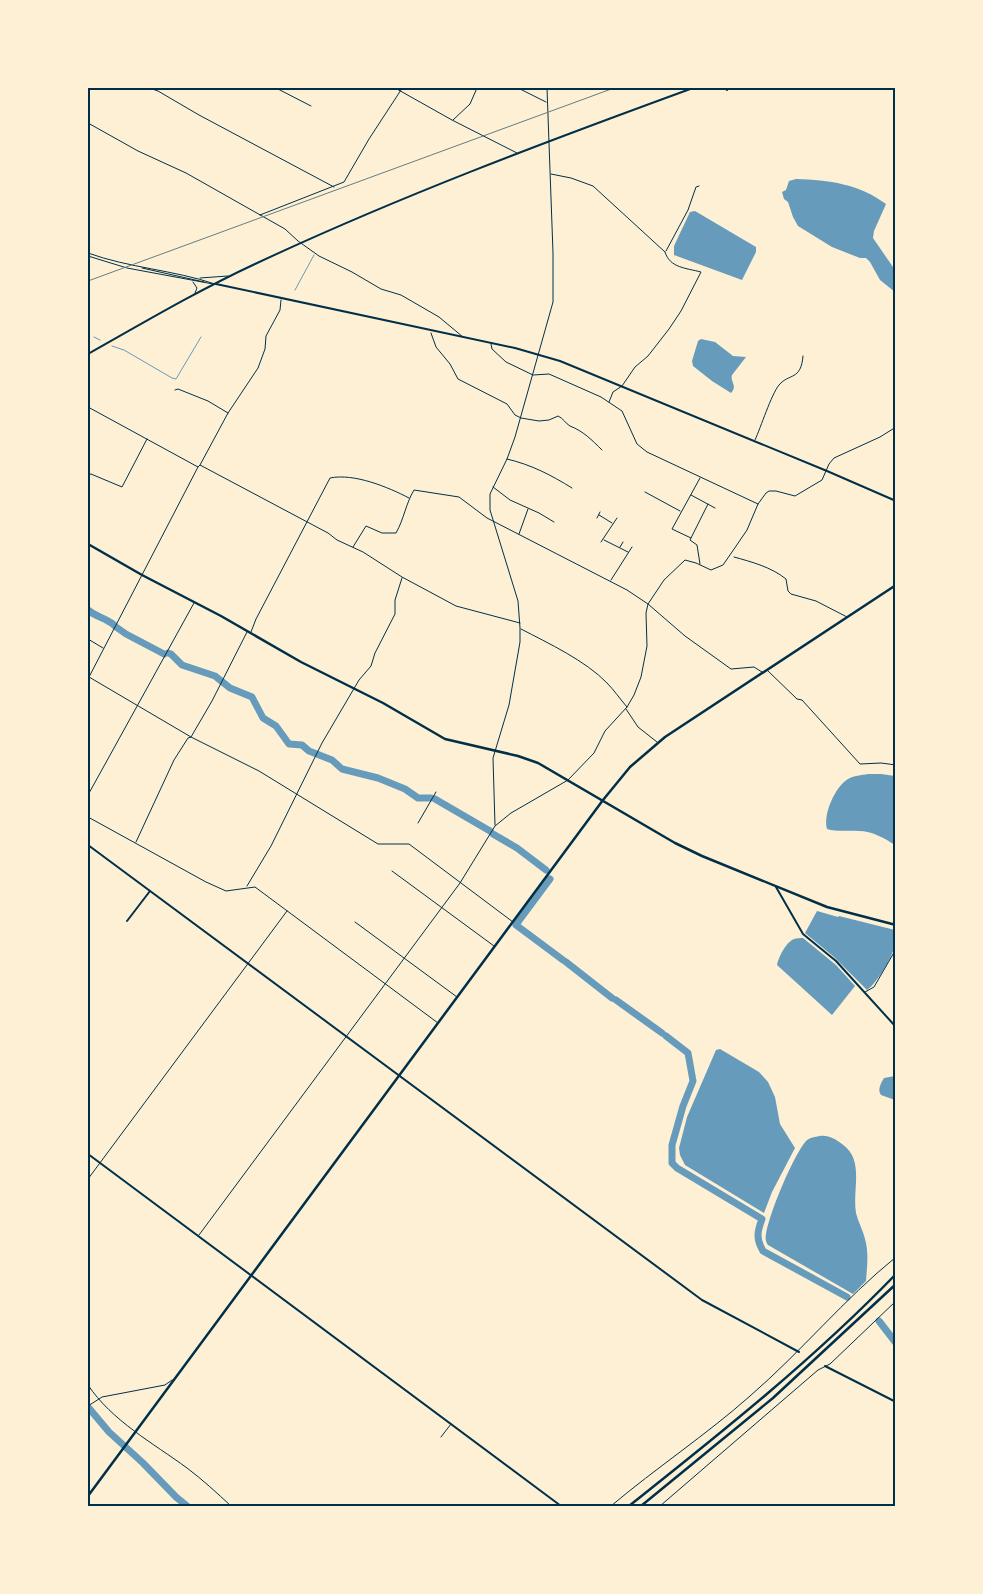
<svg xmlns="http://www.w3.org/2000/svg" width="983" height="1594" viewBox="0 0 983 1594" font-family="Rubik,sans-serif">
<rect width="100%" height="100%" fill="#fdf0d5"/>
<!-- water -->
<g fill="#669bbc">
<path d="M796 179C829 180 859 184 886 204L874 231 873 238 895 270V292L880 280 870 262 866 258H860L832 247 798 226 793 217 788 202 784 199 782 192 786 190 789 181Z"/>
<polygon points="695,211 756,247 756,252 742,280 674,255 674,246 690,212"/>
<path d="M701 339 715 342 733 356 746 357 732 375C730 382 738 386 731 393L712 381 693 366 692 361 698 341Z"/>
<path d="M868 774H881L895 776V845C884 838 872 831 859 831 848 830 837 832 827 829 823 814 835 787 848 779 853 776 862 775 868 774Z"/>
<path d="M817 911 838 917 839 916 895 930C896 935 896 941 895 946 891 959 877 983 867 990L834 957 805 933Z"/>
<path d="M803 938 836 965 855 986 832 1015 777 965C778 958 786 942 794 939 797 938 800 938 803 938Z"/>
<polygon points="720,1049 759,1072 768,1082 775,1097 780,1124 795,1148 772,1192 764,1213 685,1165 680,1155 679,1148 687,1117 716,1050"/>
<path d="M895 1076V1100L881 1095C877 1090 881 1083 884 1078Z"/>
<path d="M820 1136C829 1135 835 1139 842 1144 865 1160 852 1189 856 1213 858 1222 863 1230 865 1239 869 1253 867 1267 866 1281L853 1294 768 1245C766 1242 765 1239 766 1234 769 1214 793 1156 806 1141 810 1137 815 1137 820 1136Z"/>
</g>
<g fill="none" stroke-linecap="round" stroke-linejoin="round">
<!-- stream -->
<g stroke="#669bbc" stroke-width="1">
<polyline points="295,290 314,255"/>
<polyline points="94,337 100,340"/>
<polyline points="112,346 124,350 172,378 176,379 201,337"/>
</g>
<!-- river -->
<g stroke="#669bbc" stroke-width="7">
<path d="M88 610C96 617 106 618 114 625"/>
<polyline points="116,627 126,634 164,654"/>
<polyline points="168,653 171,654 182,665 215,676 230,688 252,697 263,718 276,726 289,744 302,745 309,751 332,760 342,769 378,778 405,789 418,798 431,798"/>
<polyline points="435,799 490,831"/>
<polyline points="493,834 517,848 546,870"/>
<polyline points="518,922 550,879"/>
<polyline points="516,925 563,960"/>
<polyline points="566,962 612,998"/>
<polyline points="616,1000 662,1033"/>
<path d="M666 1036 688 1053 693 1081 683 1106 672 1145V1163L677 1168 762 1219C757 1232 756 1239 763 1251L847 1297"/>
<polyline points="879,1321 896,1343"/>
<polyline points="88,1407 109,1432 143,1463 176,1497 187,1506"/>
</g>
<!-- minor -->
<g stroke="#003049" stroke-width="1">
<polyline points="149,88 158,91 199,115 334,187"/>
<polyline points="276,88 311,106"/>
<polyline points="395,88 452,120 517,153"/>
<polyline points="518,88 546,102"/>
<polyline points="453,120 470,104 477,88"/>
<polyline points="88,123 138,151 186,173 285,229 298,241 319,256 352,272 381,289 401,295 439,317 463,337"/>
<path d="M551 174 571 178 593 186 665 252C670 268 686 268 701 272L681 311 669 329 648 356 635 367 622 386 613 392 609 402"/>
<polyline points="260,215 344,182 369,139 401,90"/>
<polyline points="666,251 688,210 696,187 699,186"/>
<path d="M88 253C129 268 174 270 215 284"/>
<polyline points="88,256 127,268 213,284"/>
<polyline points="142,268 204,282"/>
<polyline points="200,278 228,276"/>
<polyline points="193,282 197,288 195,293"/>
<path d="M431 333 436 347 450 364 458 379 507 404 515 415 521 418 539 421 549 420 558 416C563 418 566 424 570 426 583 431 592 440 602 450"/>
<polyline points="491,344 492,349 506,362 533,375 549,374 601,397 622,411 637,444 647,452 758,504"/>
<polyline points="175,390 178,389 208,401 228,413"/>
<polyline points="88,407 198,467 200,465 328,533 337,540 363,552 402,577 456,606 520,623"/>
<path d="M755 440C761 427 771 395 779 385 789 373 801 381 803 356"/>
<path d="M507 459C532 465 551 475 572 488"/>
<polyline points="200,465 228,413 258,368 265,349 266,336 280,310 281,300"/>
<polyline points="198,467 89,677 191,737 259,771 378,844 409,844 513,922"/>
<polyline points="88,475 91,474 122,487 147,439"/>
<polyline points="700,478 672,529 691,538 708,504"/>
<polyline points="493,487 510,500 539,513 554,522"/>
<polyline points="645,492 680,511"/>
<polyline points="691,495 715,508"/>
<polyline points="599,515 612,523"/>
<polyline points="597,518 600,512"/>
<polyline points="519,534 528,509"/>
<polyline points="691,538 690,540 697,545 700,564"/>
<polyline points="604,540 628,552"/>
<polyline points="601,542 617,518"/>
<path d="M353 547 366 526 382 533H396C404 519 406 503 414 490L459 497 487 518 627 590 648 604 685 636 731 669 754 667 762 672"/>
<polyline points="620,547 623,542"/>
<path d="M734 557C752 562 771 567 786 579L788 591 791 594 816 601 847 617"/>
<polyline points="611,580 632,547"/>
<path d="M521 629C548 643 586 661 607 683 614 690 620 699 627 707"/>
<path d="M251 632 256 619 330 478C354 473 388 487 409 498"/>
<polyline points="88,639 103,648"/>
<polyline points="767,670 797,699 802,700 860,764 881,763 896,765"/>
<polyline points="626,709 638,727 657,742"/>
<polyline points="88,795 194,603"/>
<polyline points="88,817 206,882 226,891 255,887 438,1023"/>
<polyline points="418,823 436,792"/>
<polyline points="495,825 493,758 509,705 520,642 520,628 518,601 490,510 490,494 507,459 515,437 553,302 553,253 547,88"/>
<polyline points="136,842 174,760 188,738 191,737 212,701 247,632"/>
<polyline points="392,871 494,946"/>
<polyline points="247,886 271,846 322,743 359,680 371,666 375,653 395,614 395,600 402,578"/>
<polyline points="355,922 457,997"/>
<polyline points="865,992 874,987 896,949"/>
<polyline points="88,1179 287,911"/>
<polyline points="199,1235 460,883 495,826 511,813 568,780 594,753 605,731 627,707 634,695 641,677 647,646 646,613 648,604 664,580 685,560 696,563 711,570 723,565 732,552 747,530 758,504 766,493 769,491 776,491 795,496 822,480 829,464 834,458 880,437 896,427"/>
<path d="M88 1385C112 1421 153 1443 187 1468 203 1480 217 1493 231 1506"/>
<polyline points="88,1406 102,1397 165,1385 172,1380"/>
<polyline points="441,1437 451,1424"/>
<path d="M611 1506C656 1468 706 1435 750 1396 801 1352 844 1299 896 1257"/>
<polyline points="660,1506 818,1370 830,1364 896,1301"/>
</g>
<!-- tertiary -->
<g stroke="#003049" stroke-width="2">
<polyline points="725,88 727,90"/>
<polyline points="216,284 515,348 560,361 827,471 896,501"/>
<polyline points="88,845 702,1300 799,1352"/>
<polyline points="776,887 803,934 836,961 896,1027"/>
<polyline points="127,921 150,891"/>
<polyline points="825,1366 896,1402"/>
</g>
<!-- secondary -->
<g stroke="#003049" stroke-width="2">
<path d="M88 354C143 323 197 291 255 264 398 197 545 142 693 88"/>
<polyline points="88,1154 561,1506"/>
</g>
<!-- primary -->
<polyline stroke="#003049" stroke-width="2.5" points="88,544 142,575 221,616 301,662 383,703 445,739 518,756 538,763 675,843 702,856 827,907 896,925"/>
<!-- trunk -->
<polyline stroke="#003049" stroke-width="2.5" points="88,1496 603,800 630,767 665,737 896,585"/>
<!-- motorway -->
<g stroke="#003049" stroke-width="2.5">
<path d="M629 1506C721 1433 814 1359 896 1274"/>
<polyline points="641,1506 773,1398 896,1284"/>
</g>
<!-- rail -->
<polyline stroke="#657d81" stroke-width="1" points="88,281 614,88"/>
</g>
<!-- border -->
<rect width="983" height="1594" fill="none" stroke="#fdf0d5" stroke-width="178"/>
<rect x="89" y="89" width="805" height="1416" fill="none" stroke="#003049" stroke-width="2"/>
</svg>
